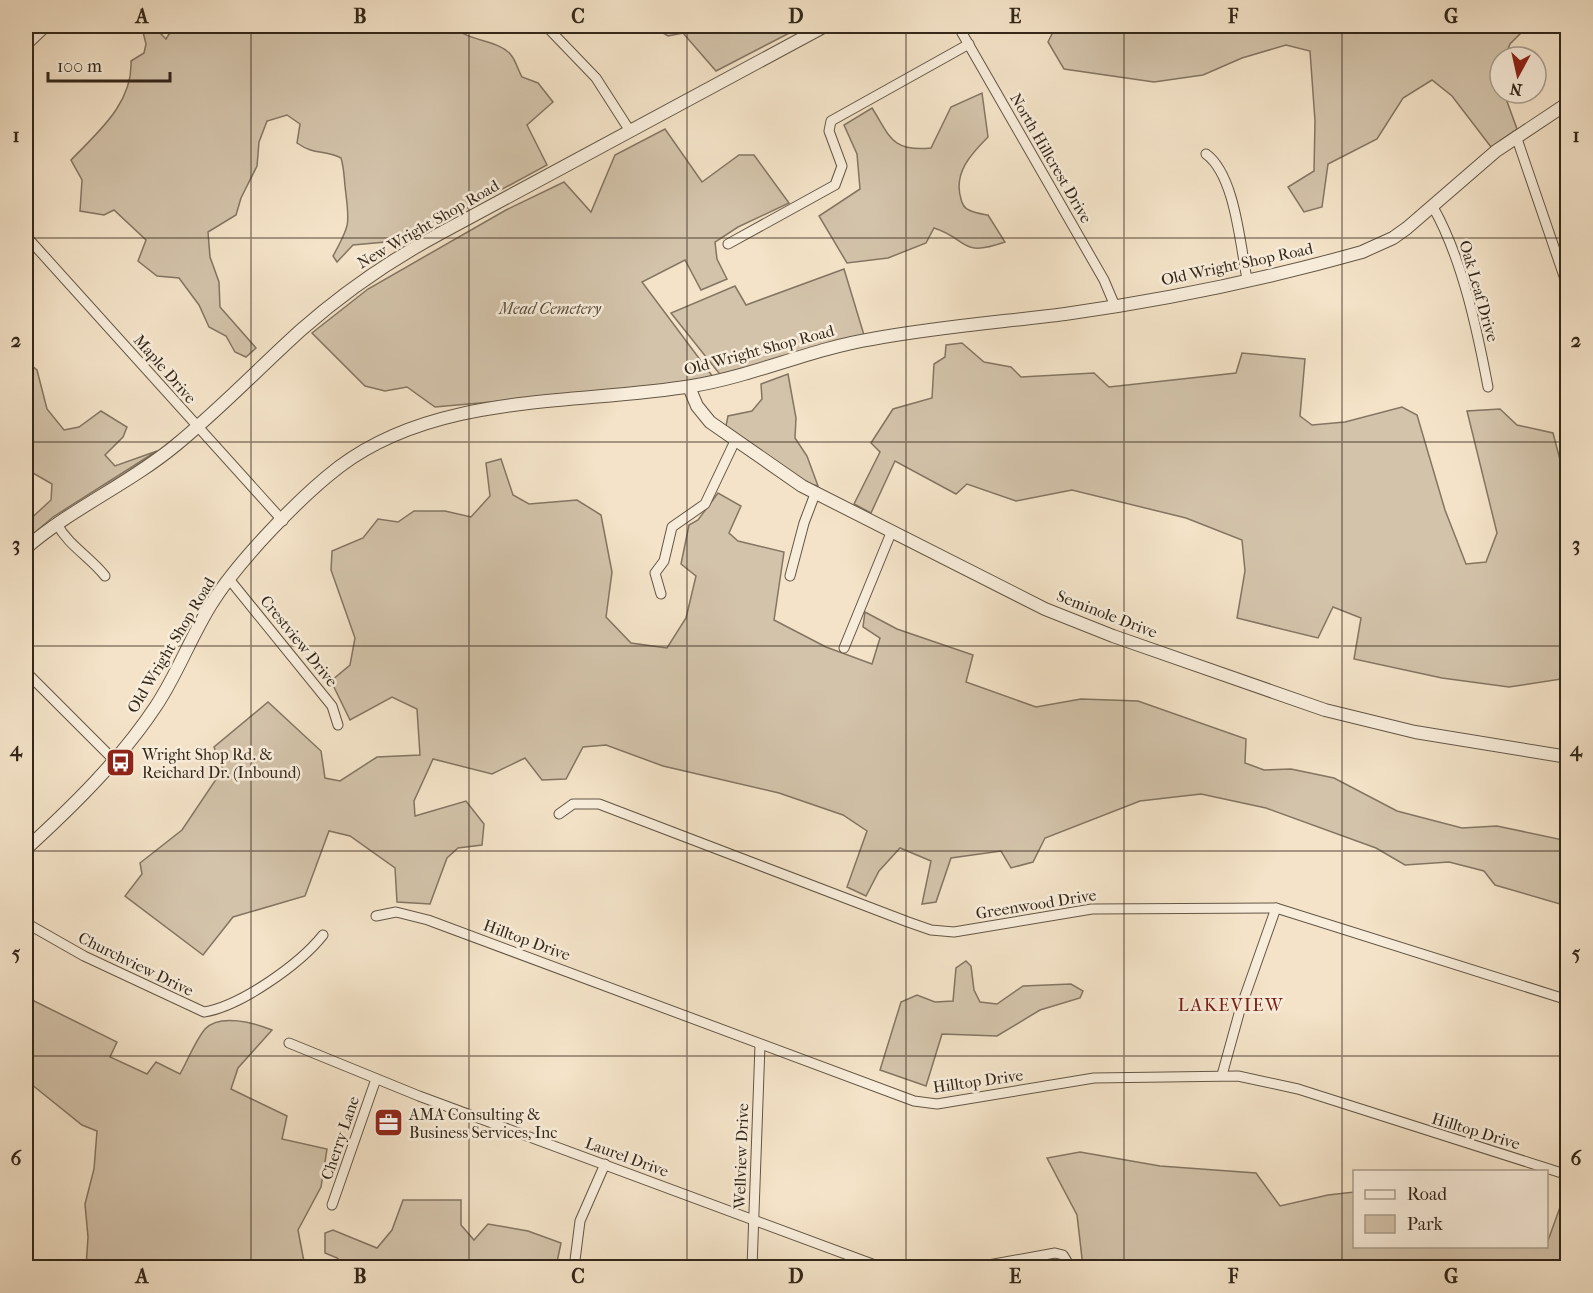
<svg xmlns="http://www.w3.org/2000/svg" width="1593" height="1293" viewBox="0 0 1593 1293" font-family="'IM FELL French Canon',serif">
<rect width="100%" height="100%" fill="#f4e3c8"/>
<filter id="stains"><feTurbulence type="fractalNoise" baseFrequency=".00333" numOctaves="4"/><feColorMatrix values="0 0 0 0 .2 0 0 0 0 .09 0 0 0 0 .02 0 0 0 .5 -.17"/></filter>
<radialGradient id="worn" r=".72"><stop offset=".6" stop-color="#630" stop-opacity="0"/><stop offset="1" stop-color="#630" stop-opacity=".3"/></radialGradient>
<!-- green -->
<g fill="#d3c3aa" stroke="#837562" stroke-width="1.5">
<path d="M145 26H153L166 39 174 26H453C468 42 500 40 511 55 516 61 518 70 522 77L538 83 553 102 527 125 547 165 408 240 353 245 337 262 333 256C352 222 349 223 345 186 344 176 344 168 341 158 322 149 316 156 297 143L300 124 287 115 267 121 259 142 257 166 241 198 236 215 208 232 210 257 219 282 220 307 256 348 246 357 235 352 226 336 209 327 199 305 179 278 157 276 138 261 146 240 114 210 104 215 80 211 82 180 71 160C98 132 133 103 131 61L144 53 146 44 142 28Z"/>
<polygon points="651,26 803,26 716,71 683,33 668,36"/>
<polygon points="1056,26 1528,26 1510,44 1505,57 1500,57 1497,76 1500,93 1504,93 1517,129 1491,147 1452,96 1432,80 1403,98 1377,139 1328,164 1322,207 1304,212 1288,187 1314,171 1315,121 1310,51 1286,45 1242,58 1203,75 1154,82 1064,69 1048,42"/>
<path d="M982 93 988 137C971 154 953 173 961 199 962 204 964 208 969 210 974 213 982 214 988 215L1005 242C959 258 969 239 934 228L926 243 888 258 847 263 819 216 860 189 857 154 844 125 872 108C890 136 891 152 931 148L951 107Z"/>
<polygon points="665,129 702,182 739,155 754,155 789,203 738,227 715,242 717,259 727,279 701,290 685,260 642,282 713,377 627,390 435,407 407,387 385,391 365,386 312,333 368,289 506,210 564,182 591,212 615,155"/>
<polygon points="844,269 864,335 722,377 671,313 735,286 746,305"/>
<polygon points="962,343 984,362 1011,367 1021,377 1094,373 1109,387 1236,373 1242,353 1305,359 1300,416 1312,425 1345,422 1402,407 1417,415 1445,510 1466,564 1486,562 1497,533 1467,411 1500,409 1517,425 1553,433 1568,490 1567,682 1561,679 1509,687 1442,678 1354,659 1361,618 1333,607 1318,638 1237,618 1245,571 1242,540 1186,518 1072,490 1016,501 967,484 956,494 895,461 871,513 854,504 880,452 871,443 893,409 932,398 934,364 945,357 946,345"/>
<polygon points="26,361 37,370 47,409 64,430 79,427 101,411 127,427 123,437 105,455 115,466 157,451 53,517 26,540 26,523 51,500 52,484 26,469"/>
<polygon points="788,374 796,418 795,438 807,456 818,486 809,484 726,426 728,416 752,411 762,399 761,384"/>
<polygon points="501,459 513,495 529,504 577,500 601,515 612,572 606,617 631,643 667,648 686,618 696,576 681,564 689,525 698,520 718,493 741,506 729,533 738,541 784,552 774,620 826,647 872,664 880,638 863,627 865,612 897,629 973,655 966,682 1036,707 1081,699 1138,701 1246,739 1245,763 1264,770 1291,769 1334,778 1397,811 1462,828 1497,826 1568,841 1567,906 1495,885 1484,871 1449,862 1405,865 1376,848 1266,808 1201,794 1140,801 1045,838 1033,862 1011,868 1001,851 951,858 936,902 922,904 931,861 900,848 879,871 866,896 847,887 867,831 843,815 779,793 663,766 606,745 583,747 566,779 542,780 525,758 492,774 433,759 414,801 415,816 466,801 484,824 482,845 458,848 447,858 430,904 397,902 395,868 350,836 329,831 305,896 233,917 203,955 125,896 142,874 140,863 182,830 223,769 214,747 268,702 321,751 325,778 340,781 377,757 420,755 417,709 392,697 350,720 331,681 350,665 355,638 331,570 332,551 363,538 378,519 398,522 414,511 445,511 471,517 490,496 486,463"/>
<polygon points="966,961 971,966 974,990 980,1002 997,1004 1023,986 1071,984 1083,991 1080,998 1040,1010 997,1036 942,1034 926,1086 880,1070 901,1002 917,995 935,1002 953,1001 956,968"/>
<path d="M26 997 117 1042 110 1057 147 1074 156 1062 180 1074C188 1060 195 1041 205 1029 220 1013 255 1023 272 1030L238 1068 231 1089 287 1116 282 1139 327 1149 321 1187 298 1230 305 1267H86L88 1237 85 1204 94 1169 97 1131 82 1125 26 1080Z"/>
<polygon points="1080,1152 1160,1166 1256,1173 1280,1206 1328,1195 1354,1192 1354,1246 1546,1246 1567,1188 1567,1267 1083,1267 1077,1215 1047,1158"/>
<polygon points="403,1200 461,1200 461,1225 474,1240 488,1224 528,1231 561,1243 556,1267 347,1267 337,1258 325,1253 325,1233 333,1230 377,1248 392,1230"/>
</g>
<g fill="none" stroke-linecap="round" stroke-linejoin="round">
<defs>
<g id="minor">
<polyline points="546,26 596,78 630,131"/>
<polyline points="958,26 1104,280 1115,306"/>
<polyline points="26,46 47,26"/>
<polyline points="1516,136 1568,288"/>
<path d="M1206 154C1235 175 1240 244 1247 279"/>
<path d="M1433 207C1462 258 1477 329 1488 387"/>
<polyline points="26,236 283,521"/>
<polyline points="728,244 835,185 842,166 829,131 831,121 969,44"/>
<path d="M57 524C68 545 90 557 105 576"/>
<polyline points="790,576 804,523 815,494"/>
<polyline points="229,579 332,706 338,725"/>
<polyline points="661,594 655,573 664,561 672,527 705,504 735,441"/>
<polyline points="844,648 891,533"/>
<polyline points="26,672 114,760"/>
<polyline points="559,814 573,804 599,804 908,922 931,930 954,932 1092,909 1276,908 1568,1000"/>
<polyline points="376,916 396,912 428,920 914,1101 937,1104 1094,1078 1238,1076 1298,1089 1568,1175"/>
<path d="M26 923 84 956 204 1012C241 1006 300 964 323 935"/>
<polyline points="289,1043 419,1096 883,1268"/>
<polyline points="1222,1075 1240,1010 1276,908"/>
<polyline points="332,1205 376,1079"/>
<polyline points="574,1268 580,1221 605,1164"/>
<polyline points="752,1268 760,1045"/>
<polyline points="972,1268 1055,1253 1063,1255 1071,1268"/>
</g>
<g id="tertiary">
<polyline points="689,387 697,406 710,422 802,486 1045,609 1113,636 1325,710 1415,732 1568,757"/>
<path d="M26 548C72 508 129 484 176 445 220 409 259 368 301 330 343 293 389 261 439 234L825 26"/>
<path d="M26 849C73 806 121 759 156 706 178 673 191 636 212 603 238 561 300 497 339 467 438 392 576 405 692 386 753 376 811 349 872 339 936 327 1001 322 1065 314 1165 300 1266 279 1362 252L1393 238 1407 228 1496 151 1568 103"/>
</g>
</defs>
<!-- minor casing -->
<use href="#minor" stroke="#635645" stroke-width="11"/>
<!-- tertiary casing -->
<use href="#tertiary" stroke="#635645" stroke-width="14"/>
<!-- minor -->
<use href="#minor" stroke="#f8eddb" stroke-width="9"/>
<!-- tertiary -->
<use href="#tertiary" stroke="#f8eddb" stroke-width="12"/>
</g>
<!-- grid -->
<path fill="none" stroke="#332719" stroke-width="1.5" stroke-opacity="0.55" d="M251 26V1268M469 26V1268M687 26V1268M906 26V1268M1124 26V1268M1342 26V1268M26 238H1568M26 442H1568M26 646H1568M26 851H1568M26 1056H1568"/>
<!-- icons -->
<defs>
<symbol id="bus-square" viewBox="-11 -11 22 22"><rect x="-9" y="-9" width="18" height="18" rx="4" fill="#8f2418" stroke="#f8eddb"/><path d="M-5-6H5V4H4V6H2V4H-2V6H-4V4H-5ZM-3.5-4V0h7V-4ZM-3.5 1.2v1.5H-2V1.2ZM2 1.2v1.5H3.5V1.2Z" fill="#fff"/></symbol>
<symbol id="office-square" viewBox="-11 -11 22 22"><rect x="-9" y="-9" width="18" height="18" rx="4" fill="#8f2418" stroke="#f8eddb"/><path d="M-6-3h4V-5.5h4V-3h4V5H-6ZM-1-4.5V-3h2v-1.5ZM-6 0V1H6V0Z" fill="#fff"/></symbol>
</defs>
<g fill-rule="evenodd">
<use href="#bus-square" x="104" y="746" width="33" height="33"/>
<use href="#office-square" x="372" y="1106" width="33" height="33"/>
</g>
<g text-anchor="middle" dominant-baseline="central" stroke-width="5" stroke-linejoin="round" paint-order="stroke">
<!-- street labels -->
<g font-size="16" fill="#332719" stroke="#f8eddb">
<text transform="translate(1051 158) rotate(60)">North Hillcrest Drive</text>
<text transform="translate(428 224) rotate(-30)">New Wright Shop Road</text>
<text transform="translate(1237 264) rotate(-12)">Old Wright Shop Road</text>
<text transform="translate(1479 291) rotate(74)">Oak Leaf Drive</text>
<text transform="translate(759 350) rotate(-15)">Old Wright Shop Road</text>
<text transform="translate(165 369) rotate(49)">Maple Drive</text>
<text transform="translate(1107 614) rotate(21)">Seminole Drive</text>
<text transform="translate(299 641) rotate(51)">Crestview Drive</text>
<text transform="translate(171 645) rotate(-59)">Old Wright Shop Road</text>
<text transform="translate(1036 904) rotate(-9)">Greenwood Drive</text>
<text transform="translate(527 940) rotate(20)">Hilltop Drive</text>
<text transform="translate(136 964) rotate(26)">Churchview Drive</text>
<text transform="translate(978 1081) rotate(-8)">Hilltop Drive</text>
<text transform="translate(1476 1131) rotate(17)">Hilltop Drive</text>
<text transform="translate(340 1138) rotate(-71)">Cherry Lane</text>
<text transform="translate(741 1156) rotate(-88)">Wellview Drive</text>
<text transform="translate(627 1157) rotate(20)">Laurel Drive</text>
</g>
<!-- park labels -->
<g font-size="16" font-style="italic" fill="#5b4e3d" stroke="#f8eddb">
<text x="550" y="308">Mead Cemetery</text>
</g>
<!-- poi labels -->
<g font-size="16" fill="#332719" stroke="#f8eddb" text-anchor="start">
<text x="142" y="754">Wright Shop Rd. &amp;<tspan x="142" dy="18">Reichard Dr. (Inbound)</tspan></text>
<text x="409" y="1114">AMA Consulting &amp;<tspan x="409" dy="18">Business Services, Inc</tspan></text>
</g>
<!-- neighbourhood labels -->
<g font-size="18" letter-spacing="1.5" fill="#7a1f14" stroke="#f8eddb">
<text x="1231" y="1005">LAKEVIEW</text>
</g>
</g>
<!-- margin -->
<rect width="1593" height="1293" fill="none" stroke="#f4e3c8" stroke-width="66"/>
<!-- legend -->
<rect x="1353" y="1170" width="195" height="78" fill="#f8eddb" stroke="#a99e8d" stroke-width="1.5"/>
<rect x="1365" y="1190" width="30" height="9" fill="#f8eddb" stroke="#a99e8d" stroke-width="1.5"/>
<text x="1407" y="1200" font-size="18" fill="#332719">Road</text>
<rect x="1365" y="1215" width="30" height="18" fill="#d3c3aa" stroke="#a99e8d" stroke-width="1.5"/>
<text x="1407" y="1230" font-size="18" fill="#332719">Park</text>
<!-- north arrow -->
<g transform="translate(1518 75) rotate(188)"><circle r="28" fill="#f8eddb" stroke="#a99e8d" stroke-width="1.5"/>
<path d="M0-4.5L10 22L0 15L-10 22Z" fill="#8f2418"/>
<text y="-9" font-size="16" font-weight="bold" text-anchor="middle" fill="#332719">N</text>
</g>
<!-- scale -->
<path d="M48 72v9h122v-9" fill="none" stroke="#332719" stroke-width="3"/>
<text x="57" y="72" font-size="18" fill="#332719" stroke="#f8eddb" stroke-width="4.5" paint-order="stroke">100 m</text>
<rect x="33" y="33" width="1527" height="1227" fill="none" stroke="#332719" stroke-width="2"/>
<g font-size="20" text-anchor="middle" font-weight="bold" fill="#332719">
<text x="142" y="23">A</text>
<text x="360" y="23">B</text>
<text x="578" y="23">C</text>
<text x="796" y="23">D</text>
<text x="1015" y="23">E</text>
<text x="1233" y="23">F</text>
<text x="1451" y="23">G</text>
<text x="16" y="142">1</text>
<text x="1576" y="142">1</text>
<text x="16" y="347">2</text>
<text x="1576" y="347">2</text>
<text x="16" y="551">3</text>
<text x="1576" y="551">3</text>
<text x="16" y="756">4</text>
<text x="1576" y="756">4</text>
<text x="16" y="960">5</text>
<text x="1576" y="960">5</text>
<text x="16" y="1165">6</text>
<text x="1576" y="1165">6</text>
<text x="142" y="1283">A</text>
<text x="360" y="1283">B</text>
<text x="578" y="1283">C</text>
<text x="796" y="1283">D</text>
<text x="1015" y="1283">E</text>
<text x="1233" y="1283">F</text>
<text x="1451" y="1283">G</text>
</g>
<rect width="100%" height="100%" filter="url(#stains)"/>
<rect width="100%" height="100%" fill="url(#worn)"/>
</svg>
